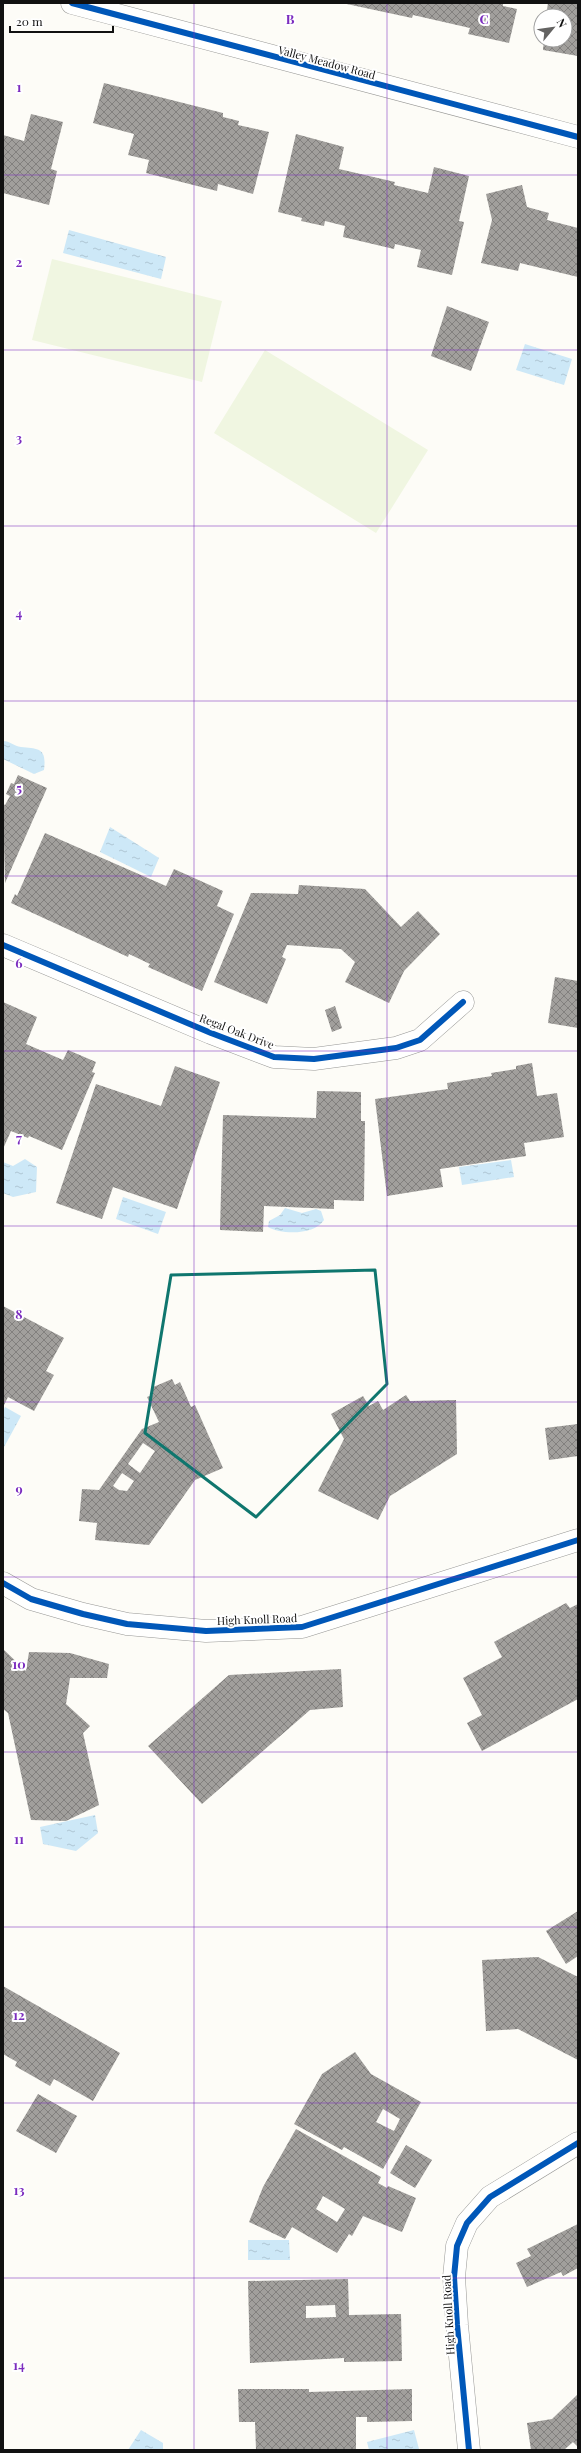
<svg xmlns="http://www.w3.org/2000/svg" width="581" height="2453" viewBox="0 0 581 2453" font-family="'Playfair Display',serif">
<defs>
<pattern id="water-ripples" width="26" height="14" patternUnits="userSpaceOnUse"><rect width="26" height="14" fill="#cde8f7"/><path d="M2 4q2-2 4 0t4 0M15 11q2-2 4 0t4 0" fill="none" stroke="#afc6d3"/></pattern>
<pattern id="building-cross-hatch" width="8" height="8" patternUnits="userSpaceOnUse"><rect width="8" height="8" fill="#a19f9c"/><path d="M0 0l8 8M0 8l8-8" fill="none" stroke="#82807e"/></pattern>
</defs>
<rect width="100%" height="100%" fill="#fdfcf7"/>
<!-- pitch -->
<g fill="#f0f6e1">
<polygon points="52,259 222,301 202,382 32,340"/>
<polygon points="265,350 428,450 376,533 214,433"/>
</g>
<!-- water -->
<g fill="url(#water-ripples)">
<polygon points="69,230 166,257 161,279 63,253"/>
<polygon points="525,344 572,359 564,385 516,370"/>
<path d="M3 741C10 741 14 746 21 747 38 749 47 747 44 770L34 774 3 759Z"/>
<polygon points="110,827 159,858 151,877 100,852"/>
<polygon points="25,1159 37,1167 36,1192 13,1197 3,1193 3,1162 13,1166"/>
<polygon points="511,1160 514,1177 462,1185 459,1167"/>
<polygon points="123,1197 166,1212 158,1234 116,1219"/>
<path d="M285 1208 302 1213 316 1209 321 1211 324 1220C315 1235 282 1235 268 1227L269 1221 280 1215Z"/>
<polygon points="5,1407 21,1416 3,1449 3,1411"/>
<polygon points="95,1815 98,1833 76,1851 43,1844 40,1827"/>
<polygon points="248,2240 289,2240 290,2260 248,2260"/>
<polygon points="141,2430 163,2443 163,2450 128,2450"/>
<polygon points="414,2430 419,2449 417,2450 369,2450 367,2442"/>
</g>
<!-- building -->
<g fill="url(#building-cross-hatch)" fill-rule="evenodd">
<polygon points="342,3 503,3 503,6 517,9 509,43 468,34 470,28 413,15 412,18"/>
<polygon points="548,3 578,3 578,56 543,50 544,40 565,40 565,16 546,16"/>
<polygon points="104,83 223,113 223,117 239,121 238,125 269,132 253,194 218,184 217,191 146,173 149,160 128,155 134,134 93,123"/>
<polygon points="31,114 63,122 51,169 57,171 49,205 3,193 3,135 24,141"/>
<polygon points="296,134 344,147 339,169 395,182 394,185 428,193 434,167 469,176 459,221 464,222 452,275 417,267 421,250 395,244 394,249 343,237 345,226 325,221 324,226 301,221 302,218 278,212"/>
<polygon points="522,185 527,207 549,213 547,220 578,228 578,277 520,263 518,271 481,263 492,220 486,194"/>
<polygon points="447,306 489,322 471,371 431,356"/>
<polygon points="18,775 47,788 5,883 3,804 5,805 10,796 6,794 11,783 14,784"/>
<polygon points="45,833 166,886 174,869 223,891 217,906 234,914 202,991 148,967 150,964 129,954 128,957 11,903 15,894 17,896"/>
<polygon points="299,885 365,889 401,927 418,911 440,934 404,971 389,1003 345,982 355,962 341,949 287,945 282,957 286,959 267,1004 214,982 251,893 298,894"/>
<polygon points="555,977 578,981 578,1028 548,1023"/>
<polygon points="3,1002 37,1017 26,1044 63,1060 68,1050 96,1062 92,1072 95,1073 62,1150 29,1136 28,1138 11,1131 3,1149"/>
<polygon points="335,1006 342,1028 332,1032 325,1010"/>
<polygon points="532,1063 537,1096 557,1093 564,1137 524,1143 526,1156 440,1169 443,1187 387,1196 375,1099 448,1089 447,1083 492,1076 491,1073 516,1069 516,1066"/>
<polygon points="175,1066 220,1082 177,1209 113,1187 102,1219 56,1203 96,1084 161,1106"/>
<polygon points="317,1091 361,1092 361,1121 365,1121 364,1201 334,1200 334,1209 264,1206 263,1232 220,1230 223,1115 316,1118"/>
<polygon points="3,1306 64,1338 46,1371 54,1375 34,1411 8,1397 3,1407"/>
<path d="M172 1379 175 1385 180 1382 191 1407 195 1405 223 1468 195 1480 149 1545 95 1540 97 1523 79 1521 82 1489 99 1490 142 1429 159 1422 147 1397 153 1395 151 1388ZM143 1443 155 1451 140 1473 128 1464ZM122 1473 134 1481 127 1491 119 1490 113 1486Z"/>
<polygon points="406,1395 410,1401 456,1400 457,1454 390,1496 378,1520 318,1491 344,1439 331,1414 363,1396 369,1406 378,1401 383,1410"/>
<polygon points="578,1424 578,1456 549,1460 545,1428"/>
<polygon points="566,1603 570,1608 578,1604 578,1699 482,1751 467,1723 482,1715 463,1678 502,1657 494,1642"/>
<polygon points="3,1649 26,1671 29,1652 70,1653 109,1664 107,1678 70,1678 66,1704 90,1726 83,1733 99,1805 66,1821 31,1820 8,1713 3,1709"/>
<polygon points="341,1669 343,1707 310,1710 202,1804 148,1746 229,1675"/>
<polygon points="578,1911 578,1956 566,1964 546,1931"/>
<polygon points="538,1957 578,1977 578,2060 518,2029 486,2031 482,1960"/>
<polygon points="3,1986 120,2053 93,2101 54,2079 50,2086 15,2066 17,2062 3,2054"/>
<path d="M355 2052 371 2074 421 2102 383 2169 344 2147 342 2150 294 2124 322 2074ZM383 2109 400 2119 394 2131 376 2122Z"/>
<polygon points="38,2094 77,2116 56,2153 16,2131"/>
<path d="M296 2129 381 2177 378 2183 387 2188 388 2186 416 2198 402 2232 363 2216 352 2236 349 2234 337 2253 292 2227 285 2239 249 2222 263 2187ZM323 2196 345 2209 337 2222 316 2209Z"/>
<polygon points="406,2145 432,2160 415,2188 390,2173"/>
<polygon points="578,2224 578,2268 563,2276 561,2272 527,2287 516,2263 531,2256 527,2249"/>
<path d="M348 2279 349 2315 401 2314 402 2361 344 2362V2358L250 2363 248 2281ZM335 2305 336 2317 306 2318V2306Z"/>
<polygon points="238,2389 309,2389 309,2392 412,2389 412,2421 367,2422 367,2417 356,2417 356,2450 256,2450 255,2422 239,2422"/>
<polygon points="578,2394 578,2447 573,2442 564,2450 531,2450 527,2423 552,2419"/>
</g>
<g fill="none" stroke-linecap="round" stroke-linejoin="round">
<defs>
<g id="street">
<polyline points="72,3 578,137"/>
<polyline points="3,945 211,1033 274,1057 314,1059 396,1048 420,1040 463,1002"/>
<polyline points="3,1583 31,1599 83,1614 127,1624 206,1631 302,1627 578,1540"/>
<polyline points="469,2450 457,2325 454,2277 457,2246 467,2223 490,2197 578,2143"/>
</g>
</defs>
<!-- street casing -->
<use href="#street" stroke="#979795" stroke-width="23"/>
<!-- street -->
<use href="#street" stroke="#fffffe" stroke-width="22"/>
<defs>
<g id="cycleway">
<polyline points="72,3 578,137"/>
<polyline points="3,945 211,1033 274,1057 314,1059 396,1048 420,1040 463,1002"/>
<polyline points="3,1583 31,1599 83,1614 127,1624 206,1631 302,1627 578,1540"/>
<polyline points="469,2450 457,2325 454,2277 457,2246 467,2223 490,2197 578,2143"/>
</g>
</defs>
<!-- cycleway casing -->
<use href="#cycleway" stroke="#fff" stroke-width="8"/>
<!-- cycleway -->
<use href="#cycleway" stroke="#0057b8" stroke-width="6"/>
</g>
<!-- marked area -->
<path fill="none" stroke="#0f766e" stroke-width="3" stroke-linejoin="round" d="M375 1270 387 1384 256 1517 145 1433 171 1275Z"/>
<!-- grid -->
<path fill="none" stroke="#7b2cbf" stroke-width="1" stroke-opacity="0.55" d="M194 3V2450M387 3V2450M3 175H578M3 350H578M3 526H578M3 701H578M3 876H578M3 1051H578M3 1226H578M3 1402H578M3 1577H578M3 1752H578M3 1927H578M3 2103H578M3 2278H578"/>
<g text-anchor="middle" dominant-baseline="central" stroke-width="4" stroke-linejoin="round" paint-order="stroke">
<!-- street labels -->
<g font-size="11" fill="#111" stroke="#fff">
<text transform="translate(327 62) rotate(15)">Valley Meadow Road</text>
<text transform="translate(237 1031) rotate(21)">Regal Oak Drive</text>
<text transform="translate(257 1619) rotate(-2)">High Knoll Road</text>
<text transform="translate(448 2315) rotate(-93)">High Knoll Road</text>
</g>
</g>
<g font-size="13" text-anchor="middle" font-weight="bold" fill="#7b2cbf" stroke="#fff" stroke-width="4" stroke-linejoin="round" paint-order="stroke">
<text x="290" y="24">B</text>
<text x="484" y="24">C</text>
<text x="19" y="92">1</text>
<text x="19" y="267">2</text>
<text x="19" y="443">3</text>
<text x="19" y="618">4</text>
<text x="19" y="793">5</text>
<text x="19" y="968">6</text>
<text x="19" y="1143">7</text>
<text x="19" y="1319">8</text>
<text x="19" y="1494">9</text>
<text x="19" y="1669">10</text>
<text x="19" y="1844">11</text>
<text x="19" y="2020">12</text>
<text x="19" y="2195">13</text>
<text x="19" y="2370">14</text>
</g>
<!-- border -->
<rect width="581" height="2453" fill="none" stroke="#111111" stroke-width="8"/>
<!-- north arrow -->
<g transform="translate(553 28) rotate(61)"><circle r="19" fill="#ffffff" stroke="#a0a0a0"/>
<path d="M0-3L7 15L0 10L-7 15Z" fill="#646362"/>
<text y="-6" font-size="11" font-weight="bold" text-anchor="middle" fill="#111111">N</text>
</g>
<!-- scale -->
<path d="M10 26v6h103v-6" fill="none" stroke="#111111" stroke-width="2"/>
<text x="16" y="26" font-size="12" fill="#111111" stroke="#ffffff" stroke-width="3" paint-order="stroke">20 m</text>
</svg>
